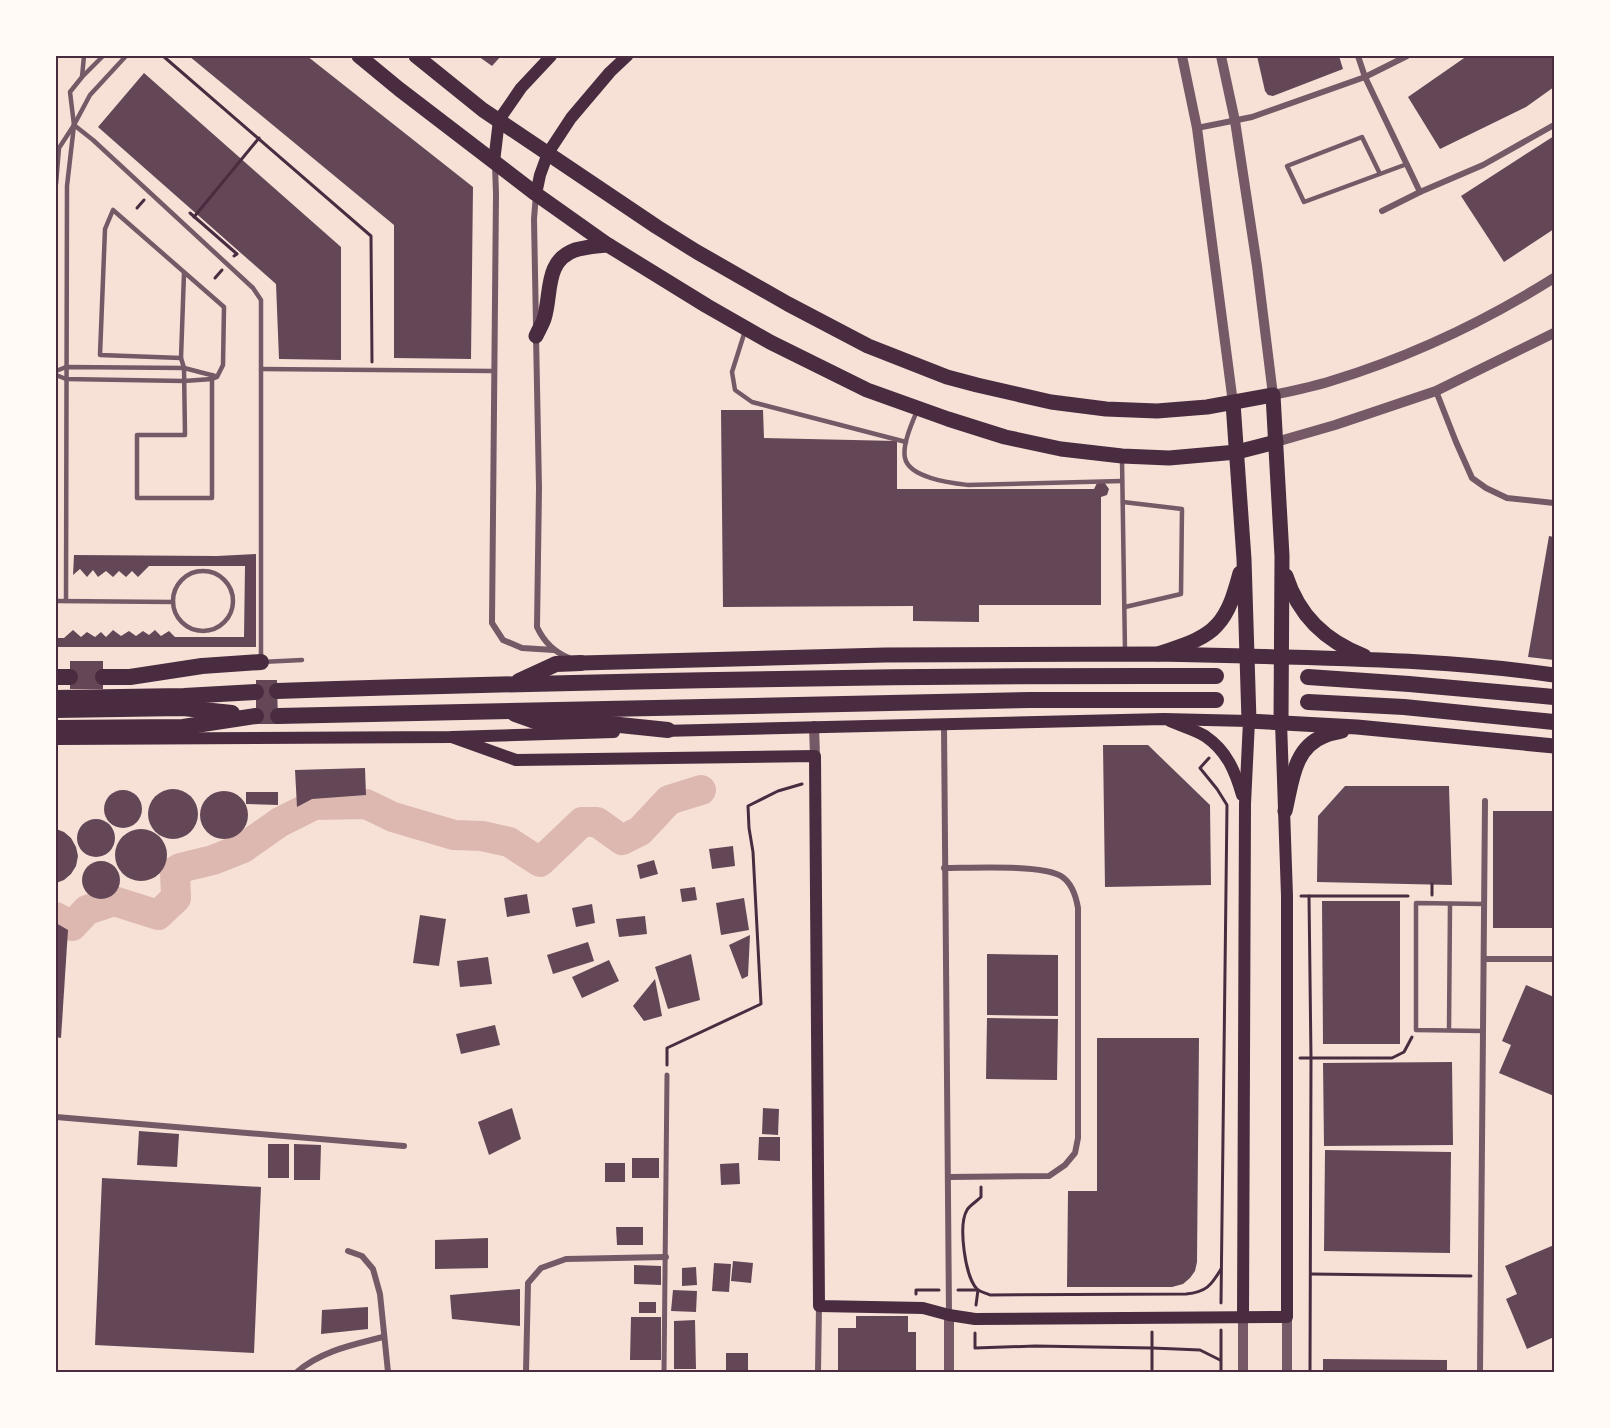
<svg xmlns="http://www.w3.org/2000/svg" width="1610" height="1428" viewBox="0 0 1610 1428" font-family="Bitter,serif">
<rect width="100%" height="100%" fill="#f7e1d7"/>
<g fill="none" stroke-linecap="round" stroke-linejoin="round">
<!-- river -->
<polyline stroke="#dcb8b0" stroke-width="30" points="56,917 72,926 87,910 114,901 158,915 176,898 175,871 180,868 213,860 243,848 280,822 314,805 366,804 393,817 454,835 482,836 509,842 540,862 582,822 597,822 622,840 640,831 669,800 701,790"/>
</g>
<!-- building -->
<g fill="#644757">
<polygon points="189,56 307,56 473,187 471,359 394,358 394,225"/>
<polygon points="478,56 501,56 492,66"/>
<polygon points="1257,56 1339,56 1343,69 1273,96 1268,95 1265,91"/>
<polygon points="1467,56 1554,56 1554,87 1526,107 1440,149 1408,97"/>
<polygon points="144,73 341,247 341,360 279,359 276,284 98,127"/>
<polygon points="1554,136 1554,229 1504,262 1461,196"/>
<polygon points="721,410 763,410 764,438 897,441 897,489 1094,489 1097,483 1104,482 1109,489 1107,495 1101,497 1101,605 979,605 979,622 913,621 913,606 723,607"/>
<polygon points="1549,536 1554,537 1554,660 1528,657"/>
<polygon points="256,554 256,647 56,647 56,638 64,638 73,630 81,637 87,632 95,637 101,632 106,637 113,630 121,636 129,631 136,636 143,631 149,635 155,630 161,636 169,631 175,637 244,637 245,566 149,566 138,577 132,571 126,577 119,571 113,577 106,571 98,577 93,570 87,577 80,569 73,575 74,555 217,556"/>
<rect x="70" y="661" width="33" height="28"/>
<polygon points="256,680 277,680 278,724 256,724"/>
<polygon points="1103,745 1148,745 1210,805 1211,885 1105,887"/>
<polygon points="365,768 366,795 312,799 297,807 295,770"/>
<polygon points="1345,786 1449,786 1452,885 1317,882 1318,816"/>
<circle cx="173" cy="814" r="25"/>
<circle cx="123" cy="809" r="19"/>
<circle cx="224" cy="815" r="24"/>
<polygon points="246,792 278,792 278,805 246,804"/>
<rect x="1493" y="811" width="61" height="117"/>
<circle cx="96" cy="838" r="19"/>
<polygon points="56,829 64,832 71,838 76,847 78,856 76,866 71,874 64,880 56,883"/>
<circle cx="141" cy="855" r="26"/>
<polygon points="733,846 735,866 712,869 709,849"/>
<polygon points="654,860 658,874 640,879 637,865"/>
<circle cx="101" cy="880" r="19"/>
<polygon points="695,887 697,900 682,902 680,889"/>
<polygon points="527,894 530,913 507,917 504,898"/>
<polygon points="744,898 749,930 721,935 716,903"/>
<polygon points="1322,901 1400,901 1400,1044 1323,1044"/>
<polygon points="592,904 595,923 576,927 572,908"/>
<polygon points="420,915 446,919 439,966 413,963"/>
<polygon points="645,916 647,934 619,937 616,919"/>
<polygon points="56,923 68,930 61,1038 56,1037"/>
<polygon points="750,935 748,976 742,979 729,945"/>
<polygon points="588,942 594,961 553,974 547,955"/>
<polygon points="691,954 700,1000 668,1009 655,967"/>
<polygon points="987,954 1058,955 1058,1016 987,1015"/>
<polygon points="488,957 492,984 460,987 457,961"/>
<polygon points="609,960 619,981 582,998 572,977"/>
<polygon points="655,979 662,1016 644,1021 633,1006"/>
<polygon points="1526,985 1554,997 1554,1096 1499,1073 1511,1045 1502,1041"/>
<polygon points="987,1018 1058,1019 1057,1080 986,1079"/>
<polygon points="495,1025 500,1045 461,1054 456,1034"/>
<polygon points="1097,1038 1199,1038 1197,1262 1195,1271 1190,1278 1183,1284 1172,1287 1067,1287 1068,1191 1097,1191"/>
<polygon points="1452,1062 1453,1145 1324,1146 1323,1063"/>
<polygon points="512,1108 521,1139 489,1155 478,1122"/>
<polygon points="763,1108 779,1109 778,1135 762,1134"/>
<polygon points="139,1131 179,1134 177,1167 137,1165"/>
<polygon points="759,1137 780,1137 780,1161 758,1160"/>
<rect x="268" y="1144" width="21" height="34"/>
<polygon points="294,1144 321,1145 320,1180 294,1180"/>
<polygon points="1325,1150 1451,1152 1450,1253 1324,1251"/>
<rect x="632" y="1158" width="27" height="20"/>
<rect x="605" y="1163" width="20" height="19"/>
<polygon points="739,1163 740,1184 721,1185 720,1164"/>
<polygon points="102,1178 261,1187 254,1353 95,1345"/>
<polygon points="616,1227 643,1227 643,1245 617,1245"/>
<polygon points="488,1238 488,1268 435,1269 435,1240"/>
<polygon points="1554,1245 1554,1337 1527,1349 1506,1299 1517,1294 1505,1266"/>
<polygon points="733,1261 753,1263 751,1283 731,1281"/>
<polygon points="714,1263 731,1264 729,1292 712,1291"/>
<polygon points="634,1265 661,1266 661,1285 634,1284"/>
<polygon points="696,1267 697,1285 682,1286 682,1268"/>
<polygon points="520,1289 520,1326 452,1319 450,1295"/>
<polygon points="673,1290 697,1291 696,1312 671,1311"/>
<rect x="639" y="1302" width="17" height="11"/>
<polygon points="368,1307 368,1329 321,1334 322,1310"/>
<polygon points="856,1316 908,1316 908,1332 916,1332 916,1372 838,1372 838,1328 856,1328"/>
<polygon points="631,1317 661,1317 661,1360 630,1360"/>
<polygon points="695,1320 696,1369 674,1369 674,1321"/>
<rect x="726" y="1353" width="22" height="19"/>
<polygon points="1323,1359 1447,1360 1447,1372 1323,1372"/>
</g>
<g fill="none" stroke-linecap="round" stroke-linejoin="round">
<!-- path -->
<g stroke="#4a2c40" stroke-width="3">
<polyline points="163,56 371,236 372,362"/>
<polyline points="137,208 144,200"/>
<polyline points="190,213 237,254 234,256"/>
<polyline points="194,217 259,138"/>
<polyline points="215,278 222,270"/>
<polyline points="1209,758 1200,768 1217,789 1227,805 1221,1303"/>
<polyline points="1432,884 1432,895"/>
<polyline points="1301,896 1408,896"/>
<polyline points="1309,896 1311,1058 1310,1372"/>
<polyline points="1300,1058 1392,1058 1404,1052 1412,1037"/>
<polyline points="667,1065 667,1048 761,1004 753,852 749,828 748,806 778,791 802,784"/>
<path d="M981 1187V1197C977 1201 969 1206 967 1210 958 1225 965 1277 977 1289 980 1292 986 1293 990 1295L1186 1294C1206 1292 1211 1286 1221 1269"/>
<polyline points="1311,1274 1471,1276"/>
<polyline points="958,1290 978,1290 976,1305"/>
<polyline points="916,1294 916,1290 939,1290"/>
<polyline points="975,1333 975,1348 1035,1346 1152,1348 1200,1350 1220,1360"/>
<polyline points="1152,1372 1152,1332"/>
<polyline points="1221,1372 1221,1330"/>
</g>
<!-- service -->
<g stroke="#755966" stroke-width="4.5">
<polyline points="82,77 84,56"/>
<polyline points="74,125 93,140 253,288 261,300 261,662 302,660"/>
<polyline points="1380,174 1362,137 1287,166 1304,202 1407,164"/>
<polyline points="56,184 59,148 74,125 90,95 126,56"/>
<polyline points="745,331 732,372 735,390 752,402 906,442"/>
<polyline points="181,358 184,368 185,435 137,435 137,498 212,498 212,375"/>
<polyline points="261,369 493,371"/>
<polyline points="56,371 66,367 184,368 215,376"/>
<polyline points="56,375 66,379 184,381 212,379 217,377 223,365 224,307 113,210 105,229 100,355 181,358 184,273"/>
<path d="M917 411C912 423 902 445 905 458 909 478 952 483 968 485L1122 481"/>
<polyline points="1122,459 1125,651"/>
<polyline points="1123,502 1182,509 1181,594 1125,607"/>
<circle cx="203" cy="601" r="30"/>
<polyline points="56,601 173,602"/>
<polyline points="66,601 67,186 74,125 70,92 82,77 103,56"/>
<polyline points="1449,1030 1450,904"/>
<polyline points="1483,1031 1416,1030 1416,903 1484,904"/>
</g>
<!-- pedestrian -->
<polyline stroke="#755966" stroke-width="5" points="664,1372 667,1075"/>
<!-- minor -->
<g stroke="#755966" stroke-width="6">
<polyline points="1358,56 1365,77 1420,192 1483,165 1554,125"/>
<polyline points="1197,128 1252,117 1365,77 1407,56"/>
<polyline points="495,165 496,194 492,623 503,640 522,648 554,650"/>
<polyline points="1382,211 1420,192"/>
<polyline points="536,325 534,219 536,194"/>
<path d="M536 335 539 488 537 627C544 642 554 652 569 658"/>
<polyline points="1436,391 1456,442 1472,478 1486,488 1507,498 1554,503"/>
<path d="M944 725C944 921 949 1118 949 1314"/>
<path d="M944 868C969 868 1042 864 1061 876 1072 883 1076 896 1078 908V1138L1075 1153 1065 1165 1049 1176 949 1177"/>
<polyline points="1484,959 1554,959"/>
<polyline points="56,1117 404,1146"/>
<polyline points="348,1251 362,1256 373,1269 380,1294 388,1372"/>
<path d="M297 1372C321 1351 352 1345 383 1337"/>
<polyline points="526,1372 528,1283 541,1268 566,1259 666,1257"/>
<polyline points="818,1372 819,1306"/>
<polyline points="1480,1372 1485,801"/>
</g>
<!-- tertiary -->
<g stroke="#755966" stroke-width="10">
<polyline points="1182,56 1197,128 1233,403"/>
<path d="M1221 56 1235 121 1257 266 1273 395C1292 391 1312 387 1331 381 1410 357 1484 322 1554 278"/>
<polyline points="1276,442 1335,425 1436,391 1554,333"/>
<polyline points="814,726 815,756"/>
<polyline points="949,1372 949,1315"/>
<polyline points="1243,1372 1243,1317"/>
<polyline points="1287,1372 1287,1317"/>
</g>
<!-- secondary -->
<g stroke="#4a2c40" stroke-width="12">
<polyline points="494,162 499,120 521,88 551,56"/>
<polyline points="536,194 540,175 548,153 571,118 610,72 627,56"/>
<path d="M1170 721C1181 726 1195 730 1205 736 1227 751 1235 771 1242 795"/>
<polyline points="661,731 1164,719 1249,721 1245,804 1243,1317"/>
<polyline points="452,737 516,760 815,756 819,1306 923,1308 949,1315 975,1319 1287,1317 1287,896 1281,722"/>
<polyline points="56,739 452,737 614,732"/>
</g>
<!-- primary -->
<polyline stroke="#4a2c40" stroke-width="15" points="581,663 885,655 1158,654 1247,656"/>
<!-- trunk -->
<g stroke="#4a2c40" stroke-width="15">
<polyline points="359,56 399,89 536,194 608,245 707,306 770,342 867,390 948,419 1005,437 1061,449 1122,456 1169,458 1237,452 1276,442"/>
<polyline points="416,56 483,110 657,227 697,252 788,304 868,346 947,377 977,385 1051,402 1106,409 1157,411 1207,407 1273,395 1282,556 1281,722"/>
<path d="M536 336C538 331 542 325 544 319 552 294 544 261 575 250 585 247 597 246 608 245"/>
<polyline points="1233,403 1244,559 1249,721 1357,727 1554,746"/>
<path d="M1286 576C1299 616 1325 641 1364 656"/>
<path d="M1158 654C1177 647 1203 641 1217 625 1230 611 1235 591 1240 573"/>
<path d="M1247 656C1350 659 1453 660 1554 675"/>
<path d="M1285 811C1292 783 1293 748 1324 736 1330 733 1336 733 1342 731"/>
</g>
<!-- motorway -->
<g stroke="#4a2c40" stroke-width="16">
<polyline points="56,677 70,677"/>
<polyline points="103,677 130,677 202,666 261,662"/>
<polyline points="1308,677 1409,684 1554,697"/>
<polyline points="519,681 556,664 581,663"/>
<path d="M277 691C590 681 903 675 1216 676"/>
<polyline points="56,698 184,696 256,692"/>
<polyline points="1308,702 1404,707 1554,722"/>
<polyline points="56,710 183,708 232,713"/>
<polyline points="515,714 546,725 610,724 668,730"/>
<polyline points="278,716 1030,700 1216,700"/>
<polyline points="56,728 183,727 256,716"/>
</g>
</g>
<!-- border -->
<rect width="1610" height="1428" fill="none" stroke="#fffaf5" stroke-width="114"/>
<rect x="57" y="57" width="1496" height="1314" fill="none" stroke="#4a2c40" stroke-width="2"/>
</svg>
